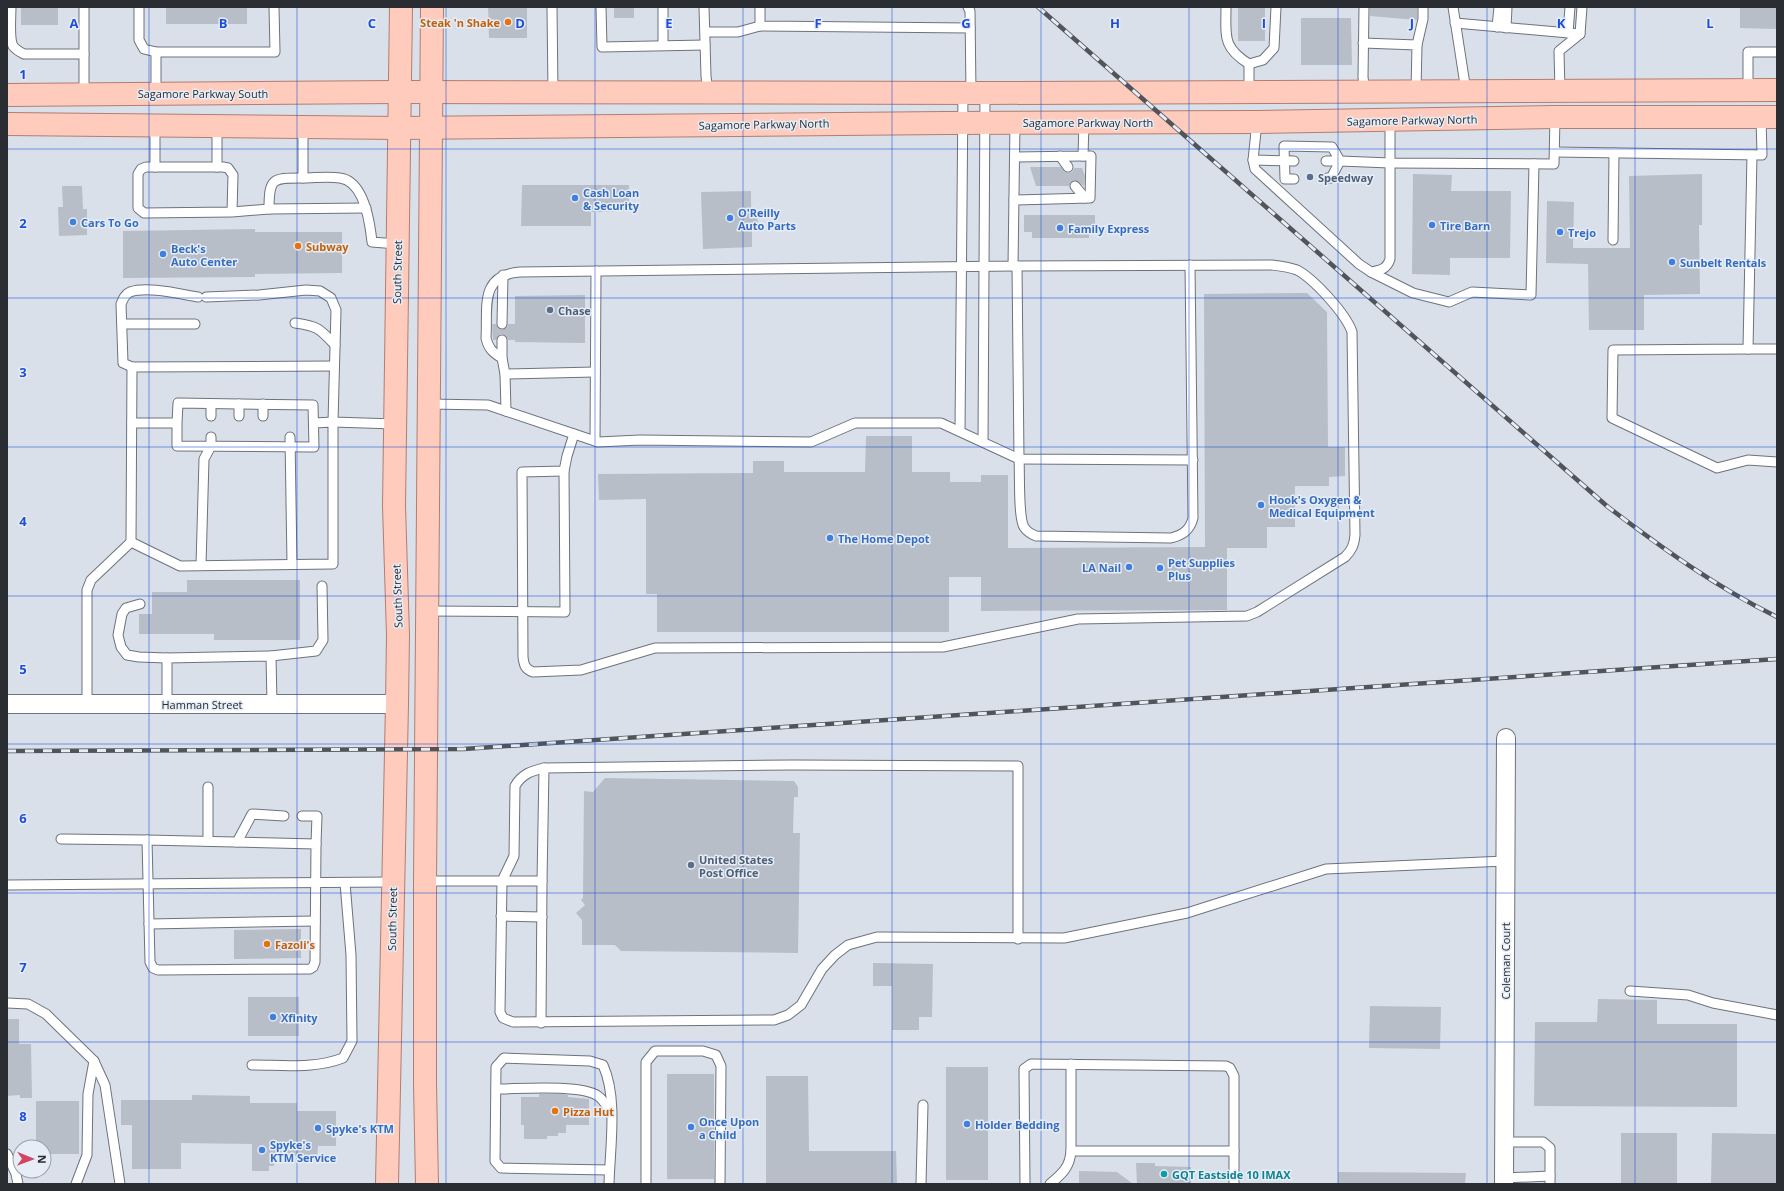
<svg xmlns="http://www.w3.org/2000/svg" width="1784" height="1191" viewBox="0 0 1784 1191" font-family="'Open Sans',sans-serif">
<rect width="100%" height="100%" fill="#d9e0ea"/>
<!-- building -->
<g fill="#b7bec8">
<rect x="21" y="7" width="37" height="18"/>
<rect x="166" y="7" width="81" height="17"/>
<polygon points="488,7 527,7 527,38 489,38"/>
<rect x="614" y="7" width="20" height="11"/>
<rect x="1238" y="7" width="27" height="34"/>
<polygon points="1370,7 1417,7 1417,20 1370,16"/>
<polygon points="1740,7 1777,7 1777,29 1740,28"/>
<polygon points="1301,18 1351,18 1352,65 1301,65"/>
<polygon points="1030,167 1061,167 1065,172 1068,173 1072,172 1074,168 1082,168 1085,176 1084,186 1074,180 1071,182 1069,186 1036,186"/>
<polygon points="1413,174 1452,175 1451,191 1511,191 1510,258 1450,258 1450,275 1412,274"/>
<polygon points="1702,174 1702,225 1699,225 1700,294 1644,295 1644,330 1589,330 1588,264 1546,263 1547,201 1574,202 1573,248 1630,248 1629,176"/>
<polygon points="522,185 629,185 629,211 591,212 591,226 521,226"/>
<polygon points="62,186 82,186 83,209 87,209 87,235 59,236 58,207 63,207"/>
<polygon points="751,191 751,209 757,211 758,226 752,227 752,247 703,249 701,192"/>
<polygon points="1024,215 1095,215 1095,232 1089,232 1089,238 1032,238 1032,232 1024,232"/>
<polygon points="255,229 255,232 342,232 342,273 255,274 255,277 123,278 123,231"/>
<polygon points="1307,293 1327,312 1328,447 1345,447 1345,476 1329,477 1329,486 1295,486 1295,527 1267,527 1267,548 1227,548 1227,610 981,611 981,577 949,577 949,632 657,632 657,594 646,594 646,499 599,500 598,474 753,473 753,461 784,461 784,472 865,472 866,436 912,436 912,472 950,472 950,482 981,482 981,475 1008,475 1008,548 1205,547 1204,294"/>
<polygon points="585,295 585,343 515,342 515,340 508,340 507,337 502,334 499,335 496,340 493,340 492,324 496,324 499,329 502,330 507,327 508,324 515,324 515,296"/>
<polygon points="187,580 300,580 300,640 214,640 214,634 139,634 139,614 152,614 152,592 187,592"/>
<polygon points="605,778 794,781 798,787 798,797 794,797 793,833 800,833 798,953 621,951 615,945 582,945 582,920 576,913 585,905 581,900 583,898 584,791 593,792"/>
<polygon points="301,929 301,958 234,959 234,930"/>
<polygon points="873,963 933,964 932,1017 919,1017 919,1030 892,1030 892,986 873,986"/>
<rect x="248" y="997" width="51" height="39"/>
<polygon points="1598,999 1657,1000 1657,1024 1737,1024 1737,1107 1534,1106 1535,1022 1597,1022"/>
<polygon points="1370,1006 1441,1007 1440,1049 1369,1048"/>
<polygon points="7,1019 19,1019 19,1044 31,1044 32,1098 20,1098 20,1095 7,1096"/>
<rect x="946" y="1067" width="42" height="113"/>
<rect x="667" y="1074" width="47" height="105"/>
<polygon points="766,1076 808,1076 809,1151 896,1151 897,1184 766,1184"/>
<polygon points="539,1094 563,1094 568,1095 568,1097 589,1099 589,1125 566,1125 566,1133 558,1133 558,1136 547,1136 547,1139 524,1139 524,1125 521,1125 521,1097 539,1097"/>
<polygon points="192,1095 250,1096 250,1103 297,1103 297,1111 336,1111 336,1146 318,1146 317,1159 303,1159 303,1156 274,1155 274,1166 269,1166 269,1171 252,1171 252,1144 181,1143 181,1169 132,1169 132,1125 121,1125 121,1100 192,1100"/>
<polygon points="36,1101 79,1101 79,1154 44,1154 44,1147 36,1147"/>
<rect x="1621" y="1133" width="56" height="51"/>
<polygon points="1712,1133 1777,1134 1777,1184 1711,1184"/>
<polygon points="1136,1163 1155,1163 1155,1166 1191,1167 1191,1184 1137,1184"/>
<polygon points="1079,1171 1117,1172 1133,1184 1079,1184"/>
<polygon points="1338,1172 1466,1173 1465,1184 1338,1184"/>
</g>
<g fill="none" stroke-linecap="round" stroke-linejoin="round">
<defs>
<g id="lane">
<path d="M11 7C11 16 9 39 13 46 16 50 20 52 24 54H84"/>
<polyline points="139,7 139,40 144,49 156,52"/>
<polyline points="552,7 553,92"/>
<polyline points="601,7 602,47 705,45"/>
<polyline points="704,7 706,76 708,93"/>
<polyline points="760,7 760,26 970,28"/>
<polyline points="968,7 970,11 971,93"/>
<path d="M1226 7C1226 36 1222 47 1249 64L1263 60 1274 48 1276 7"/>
<polyline points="1364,7 1363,77 1365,92"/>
<polyline points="1453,7 1466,91"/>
<polyline points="1455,23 1580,34"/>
<polyline points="1497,27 1499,7"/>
<polyline points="1506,28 1507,7"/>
<polyline points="705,32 738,32 760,26"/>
<polyline points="1568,33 1570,7"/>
<polyline points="1363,43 1417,45 1416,91"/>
<polyline points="663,45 663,7"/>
<polyline points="1417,45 1423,19 1423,7"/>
<polyline points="1748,90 1748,52 1777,52"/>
<polyline points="1560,91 1559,51 1580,34 1582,7"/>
<polyline points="1249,92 1249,64"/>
<polyline points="84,94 84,7"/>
<polyline points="156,94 156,52 275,52 274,7"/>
<path d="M1257 122 1253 160 1255 169 1359 264 1371 272C1381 270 1387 269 1390 259V121"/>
<polyline points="217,126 217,167"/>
<path d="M303 127V178C315 178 328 176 340 178 364 181 370 223 372 242L397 244"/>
<polyline points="1555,152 1762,155 1761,117"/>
<polyline points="1752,155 1748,349 1613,350 1612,418 1717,468 1748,460 1777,462"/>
<polyline points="1060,156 1068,167"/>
<polyline points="1015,157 1083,156 1084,122"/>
<polyline points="1253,160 1294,161"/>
<polyline points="155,167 155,125"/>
<polyline points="1327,178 1331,178 1340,161 1390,163 1554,164 1555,117"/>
<polyline points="1294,179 1285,179 1284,146 1332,147 1340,161 1326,161"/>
<polyline points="1075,186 1085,198"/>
<polyline points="1014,200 1090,198 1091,156 1083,156"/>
<path d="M269 209C269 177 273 178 303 178"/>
<polyline points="232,212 233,175 228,168 223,167 146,167 141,169 138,174 138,208 144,213 232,212 269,209 366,208"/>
<polyline points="1613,240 1614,153"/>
<polyline points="1017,266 1019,459 1193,460"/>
<polyline points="1371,272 1413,293 1449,302 1472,292 1531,295 1534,164"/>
<path d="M198 297C179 294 148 286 130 292 125 294 123 299 121 304L123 363 132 367 334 366"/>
<polyline points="206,297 259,295 306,290 320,291 331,298 336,310 333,422 395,424"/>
<path d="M295 323C318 326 320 329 335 345"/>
<polyline points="122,324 195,324"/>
<polyline points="502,324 503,275"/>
<polyline points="1748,349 1777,349"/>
<polyline points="502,358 502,340"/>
<polyline points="505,374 595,372"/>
<polyline points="211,404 211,416"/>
<polyline points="239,404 239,416"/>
<polyline points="263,404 263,416"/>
<path d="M428 404 488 405 598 442 640 440 811 442 855 423H941L1019 459C1020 472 1018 517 1024 527 1027 532 1031 534 1036 536L1171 538C1183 535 1190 530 1193 518L1190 265"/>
<path d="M506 411 505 374 502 358C493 353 488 348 486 338 488 307 479 275 520 272L1013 266 1015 123"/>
<polyline points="132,423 177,423 177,446 314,447 313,405 178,403 177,423"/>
<polyline points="960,431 963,93"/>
<path d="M574 434 567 456 564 471 522 472 523 657C524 665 525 669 533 672L581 670 655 648 943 647 1078 619 1247 616 1257 612 1345 557C1352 550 1354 545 1355 535L1352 332C1346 314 1314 279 1297 270 1289 267 1280 266 1272 265L1013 266"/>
<polyline points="290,437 292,564"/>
<polyline points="595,441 596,271"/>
<polyline points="983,442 985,93"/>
<polyline points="131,542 180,566 333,564 333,422 314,423"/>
<polyline points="201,565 204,459 211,446 211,437"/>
<polyline points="140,604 126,608 122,614 118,635 121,647 127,655 139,657 167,658"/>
<polyline points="427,611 565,612 564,471"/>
<polyline points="271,656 316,651 323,640 322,586"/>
<polyline points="87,704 87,590 91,580 131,542 132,367"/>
<polyline points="167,704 167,658 271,656 272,704"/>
<path d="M544 768C531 771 522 774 515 786L514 856 502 881 500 1012 503 1018 513 1022 774 1020 788 1015 801 1005 822 969 835 955 848 945 877 937 1064 938 1187 913 1326 869 1505 861"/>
<polyline points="208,787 208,841"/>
<polyline points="302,816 317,816 316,844"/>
<polyline points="61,839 147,840"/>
<polygon points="147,840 316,844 315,962 313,967 310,969 158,970 153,968 150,962"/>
<polyline points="237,842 252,814 284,816"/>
<polyline points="425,881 542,881 541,1023"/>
<polyline points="542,881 544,768 792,765 1018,766 1018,939"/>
<polyline points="7,885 393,882"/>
<polyline points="501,916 542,917"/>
<polyline points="149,924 315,921"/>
<polyline points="1630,991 1688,995 1713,1003 1777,1015"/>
<polyline points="7,1003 28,1004 46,1014 94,1061 105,1085 120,1184"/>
<path d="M252 1065C282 1065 315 1069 343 1058L352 1041 351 955 345 883"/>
<path d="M496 1089C519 1089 580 1084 598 1096 604 1100 607 1107 611 1113"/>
<polyline points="1504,1142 1543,1142 1550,1148 1550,1184"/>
<polyline points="1071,1151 1071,1064"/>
<polyline points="7,1154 16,1174 18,1184"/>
<polyline points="1504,1178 1550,1176"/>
<polyline points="76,1184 87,1155 88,1094 94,1061"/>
<path d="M609 1184C610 1147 618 1098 603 1065L590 1061 504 1058 496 1067 495 1161 501 1168 609 1170"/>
<polyline points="646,1184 646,1062 655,1051 703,1051 716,1055 721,1066 720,1184"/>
<polyline points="921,1184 923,1105"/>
<polyline points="1025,1184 1024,1069 1031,1064 1226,1066 1230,1068 1234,1076 1234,1184"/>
<path d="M1050 1184C1062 1174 1070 1167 1071 1151H1234"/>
</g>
<g id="street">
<polyline points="7,704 397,704"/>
<polyline points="1504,1184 1506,738"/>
</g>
<g id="primary">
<polyline points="7,95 399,92 985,93 1777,90"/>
<polyline points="7,124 399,128 945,123 1257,122 1555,117 1777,117"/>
<polyline points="387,1184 397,704 398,635 394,506 401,7"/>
<polyline points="427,1184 425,1084 425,881 432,7"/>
</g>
</defs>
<!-- lane casing -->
<use href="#lane" stroke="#6d737c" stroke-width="11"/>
<!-- street casing -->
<use href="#street" stroke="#6d737c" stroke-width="20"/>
<!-- primary casing -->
<use href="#primary" stroke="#b37d6f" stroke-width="24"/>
<!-- lane -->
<use href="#lane" stroke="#fff" stroke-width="9"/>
<!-- street -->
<use href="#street" stroke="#fff" stroke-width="18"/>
<!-- primary -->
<use href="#primary" stroke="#fecbbd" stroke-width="22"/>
<defs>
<g id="rail">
<path d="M1038 7 1608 507C1662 548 1716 587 1777 617"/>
<polyline points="7,751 464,749 1777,659"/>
</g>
</defs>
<!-- rail casing -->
<use href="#rail" stroke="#51555a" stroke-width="4.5"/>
<!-- rail -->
<use href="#rail" stroke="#e6edf7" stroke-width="3" stroke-dasharray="9" stroke-linecap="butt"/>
</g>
<!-- grid -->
<path fill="none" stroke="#1d4ed8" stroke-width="1" stroke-opacity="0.55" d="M149 7V1184M297 7V1184M446 7V1184M595 7V1184M743 7V1184M892 7V1184M1041 7V1184M1189 7V1184M1338 7V1184M1487 7V1184M1635 7V1184M7 149H1777M7 298H1777M7 447H1777M7 596H1777M7 744H1777M7 893H1777M7 1042H1777"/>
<!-- markers -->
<g fill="#e8710a" stroke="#e6edf7" stroke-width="1.5">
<circle cx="508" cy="22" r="4"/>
<circle cx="298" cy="246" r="4"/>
<circle cx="267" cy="944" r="4"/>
<circle cx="555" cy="1111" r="4"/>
</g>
<g fill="#5c6f8a" stroke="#e6edf7" stroke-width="1.5">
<circle cx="1310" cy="177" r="4"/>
<circle cx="550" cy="310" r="4"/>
<circle cx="691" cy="865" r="4"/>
</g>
<g fill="#3f7fe0" stroke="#e6edf7" stroke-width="1.5">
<circle cx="575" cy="198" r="4"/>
<circle cx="730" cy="218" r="4"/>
<circle cx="73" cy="222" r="4"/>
<circle cx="1432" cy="225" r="4"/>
<circle cx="1060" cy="228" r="4"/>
<circle cx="1560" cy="232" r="4"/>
<circle cx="163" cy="254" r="4"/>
<circle cx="1672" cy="262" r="4"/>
<circle cx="1261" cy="505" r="4"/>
<circle cx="830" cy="538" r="4"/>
<circle cx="1129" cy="567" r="4"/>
<circle cx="1160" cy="568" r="4"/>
<circle cx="273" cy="1017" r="4"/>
<circle cx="967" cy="1124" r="4"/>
<circle cx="691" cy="1127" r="4"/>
<circle cx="318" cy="1128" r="4"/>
<circle cx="262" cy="1150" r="4"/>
</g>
<circle fill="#0f9aa8" stroke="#e6edf7" stroke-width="1.5" cx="1164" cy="1174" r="4"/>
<g text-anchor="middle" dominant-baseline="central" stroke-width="3" stroke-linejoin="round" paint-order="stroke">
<!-- food labels -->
<g font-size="11" font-weight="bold" fill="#c56008" stroke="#e6edf7" text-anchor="start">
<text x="500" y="22" text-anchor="end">Steak 'n Shake</text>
<text x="306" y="246">Subway</text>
<text x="275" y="944">Fazoli's</text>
<text x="563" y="1111">Pizza Hut</text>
</g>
<!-- street labels -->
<g font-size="11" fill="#2a2d31" stroke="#e6edf7">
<text x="203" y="93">Sagamore Parkway South</text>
<text transform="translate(1412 120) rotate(-1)">Sagamore Parkway North</text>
<text x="1088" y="122">Sagamore Parkway North</text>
<text transform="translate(764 124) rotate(-1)">Sagamore Parkway North</text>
<text transform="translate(397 272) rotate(-89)">South Street</text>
<text transform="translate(397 596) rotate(-92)">South Street</text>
<text x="202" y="704">Hamman Street</text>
<text transform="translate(392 919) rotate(-89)">South Street</text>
<text transform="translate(1505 961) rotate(-90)">Coleman Court</text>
</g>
<!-- service labels -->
<g font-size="11" font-weight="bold" fill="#4e5e75" stroke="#e6edf7" text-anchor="start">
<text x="1318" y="177">Speedway</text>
<text x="558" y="310">Chase</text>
<text x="699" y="859">United States<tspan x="699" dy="13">Post Office</tspan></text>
</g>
<!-- shop labels -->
<g font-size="11" font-weight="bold" fill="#366cbe" stroke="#e6edf7" text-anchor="start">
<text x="583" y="192">Cash Loan<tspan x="583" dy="13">&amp; Security</tspan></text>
<text x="738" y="212">O'Reilly<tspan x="738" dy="13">Auto Parts</tspan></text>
<text x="81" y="222">Cars To Go</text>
<text x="1440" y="225">Tire Barn</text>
<text x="1068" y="228">Family Express</text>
<text x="1568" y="232">Trejo</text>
<text x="171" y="248">Beck's<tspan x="171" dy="13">Auto Center</tspan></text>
<text x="1680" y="262">Sunbelt Rentals</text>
<text x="1269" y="499">Hook's Oxygen &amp;<tspan x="1269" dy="13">Medical Equipment</tspan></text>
<text x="838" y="538">The Home Depot</text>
<text x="1168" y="562">Pet Supplies<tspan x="1168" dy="13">Plus</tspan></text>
<text x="1121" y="567" text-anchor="end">LA Nail</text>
<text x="281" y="1017">Xfinity</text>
<text x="699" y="1121">Once Upon<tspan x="699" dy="13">a Child</tspan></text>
<text x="975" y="1124">Holder Bedding</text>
<text x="326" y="1128">Spyke's KTM</text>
<text x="270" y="1144">Spyke's<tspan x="270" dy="13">KTM Service</tspan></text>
</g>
<!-- culture labels -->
<g font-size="11" font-weight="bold" fill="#0d838f" stroke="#e6edf7" text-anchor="start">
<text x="1172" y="1174">GQT Eastside 10 IMAX</text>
</g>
</g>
<g font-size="13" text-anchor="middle" font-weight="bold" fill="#1d4ed8" stroke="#e6edf7" stroke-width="3" stroke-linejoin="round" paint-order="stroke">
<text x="74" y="28">A</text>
<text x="223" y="28">B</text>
<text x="372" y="28">C</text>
<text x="520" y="28">D</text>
<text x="669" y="28">E</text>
<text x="818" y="28">F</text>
<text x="966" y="28">G</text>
<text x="1115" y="28">H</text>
<text x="1264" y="28">I</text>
<text x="1412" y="28">J</text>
<text x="1561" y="28">K</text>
<text x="1710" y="28">L</text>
<text x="23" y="79">1</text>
<text x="23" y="228">2</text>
<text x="23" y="377">3</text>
<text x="23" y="526">4</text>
<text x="23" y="674">5</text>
<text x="23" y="823">6</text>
<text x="23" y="972">7</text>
<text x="23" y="1121">8</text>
</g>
<!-- border -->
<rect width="1784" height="1191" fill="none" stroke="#2a2d31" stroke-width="16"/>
<!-- north arrow -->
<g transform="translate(32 1159) rotate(91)"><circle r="19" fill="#e6edf7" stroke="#9ba0a8"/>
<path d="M0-3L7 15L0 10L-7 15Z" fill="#d24364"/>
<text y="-6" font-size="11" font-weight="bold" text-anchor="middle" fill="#2a2d31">N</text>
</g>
</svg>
